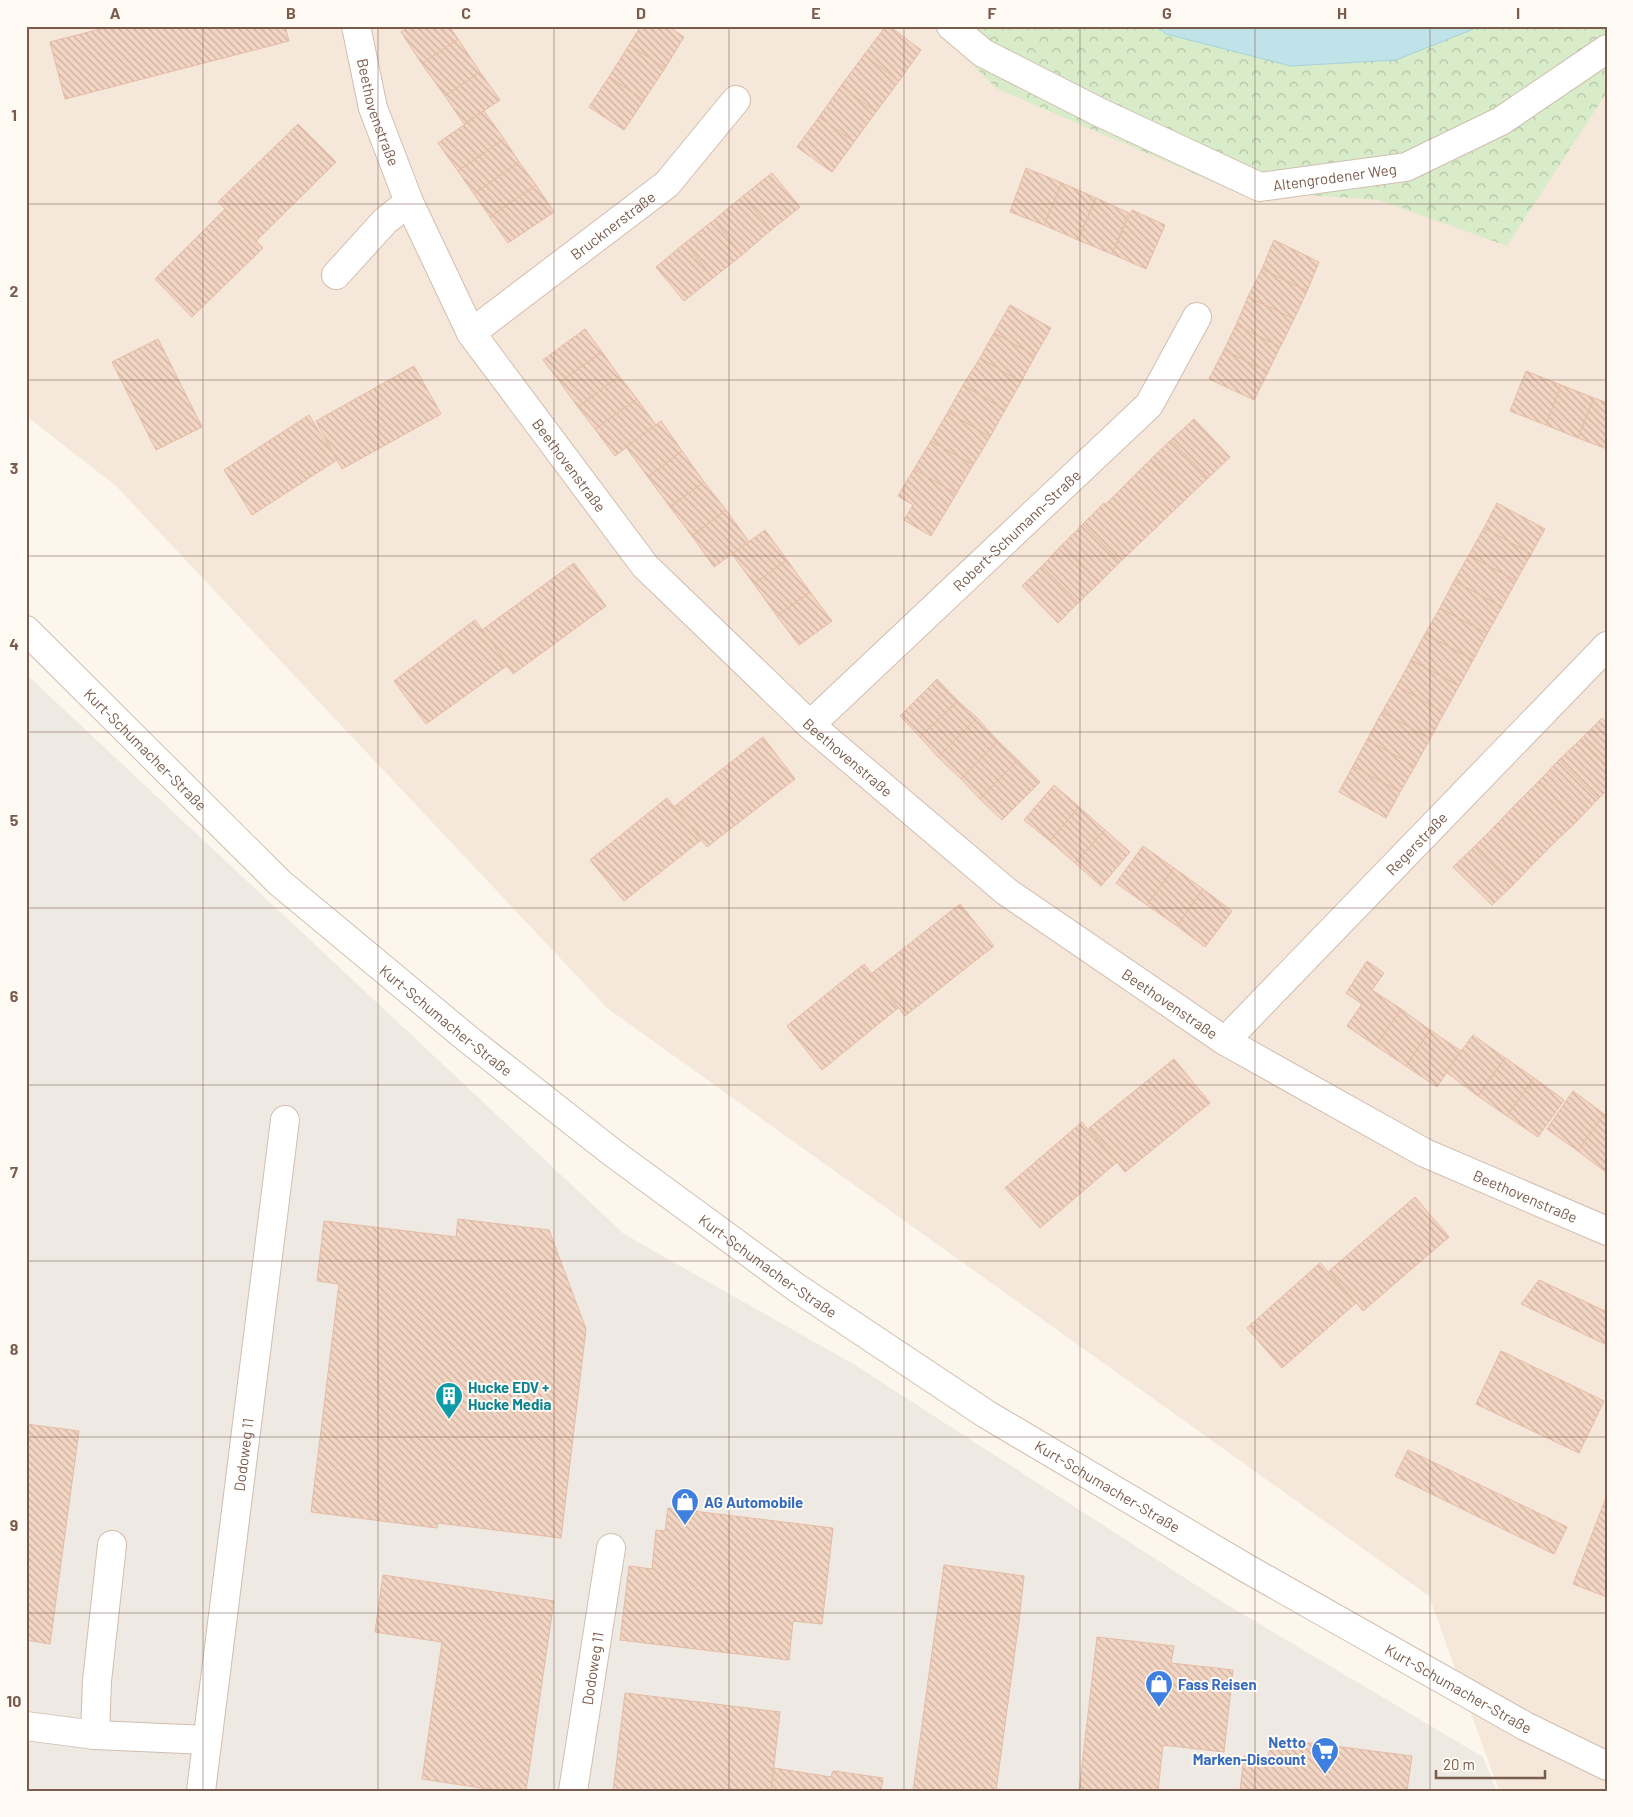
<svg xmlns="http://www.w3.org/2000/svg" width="1633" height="1817" viewBox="0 0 1633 1817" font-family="Barlow,sans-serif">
<defs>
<pattern id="park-crowns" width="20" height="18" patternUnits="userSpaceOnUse" patternTransform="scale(1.25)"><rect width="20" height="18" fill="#d8ecc9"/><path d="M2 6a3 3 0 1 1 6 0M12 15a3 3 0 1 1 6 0" fill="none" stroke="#b4c2a5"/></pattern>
<pattern id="building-back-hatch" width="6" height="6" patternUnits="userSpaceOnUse" patternTransform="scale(1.25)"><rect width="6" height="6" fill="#f3d5c3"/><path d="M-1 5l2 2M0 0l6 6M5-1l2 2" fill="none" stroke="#cab0a1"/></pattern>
</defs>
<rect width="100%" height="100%" fill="#fdf6ec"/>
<!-- residential -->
<polygon fill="#f5e8da" points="26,26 1607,26 1607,1791 1499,1791 1429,1596 607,1008 116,486 26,416"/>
<!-- industrial -->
<polygon fill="#efe9e4" points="26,674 624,1234 855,1365 1216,1598 1483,1757 1497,1791 26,1791"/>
<!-- park -->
<polygon fill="url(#park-crowns)" points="934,26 1607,26 1607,92 1507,246 1379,200 1232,190 996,88"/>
<!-- water -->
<polygon fill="#bfe3e8" stroke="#a5d3da" points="1156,26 1481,26 1396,60 1291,66 1166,34"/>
<!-- building -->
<g fill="url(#building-back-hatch)" stroke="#e6bba3">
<polygon points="112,26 285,26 289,41 65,99 50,42"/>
<polygon points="410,26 449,26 458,39 422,64 401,32"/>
<polygon points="641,26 668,26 684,37 665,68 629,45"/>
<polygon points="886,26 889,26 921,50 899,81 864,55"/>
<polygon points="458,39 480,72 445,96 422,64"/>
<polygon points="629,45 665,68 644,100 609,77"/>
<polygon points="864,55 899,81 876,112 841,86"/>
<polygon points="480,72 500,100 464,124 445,96"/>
<polygon points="609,77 644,100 624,130 589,107"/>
<polygon points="841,86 876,112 854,142 819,117"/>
<polygon points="484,111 504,139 458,171 438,143"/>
<polygon points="819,117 854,142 832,172 797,147"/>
<polygon points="298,124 336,162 256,241 218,202"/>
<polygon points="504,139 519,162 474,194 458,171"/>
<polygon points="519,162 536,185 490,217 474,194"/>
<polygon points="1026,168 1062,183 1044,225 1010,212"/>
<polygon points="772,173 800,207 771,230 743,196"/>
<polygon points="1062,183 1096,198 1078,240 1044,225"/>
<polygon points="536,185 554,212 508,243 490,217"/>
<polygon points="743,196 771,230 742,255 714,220"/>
<polygon points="1096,198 1129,213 1112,254 1078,240"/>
<polygon points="225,209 263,248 192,317 155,279"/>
<polygon points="1132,210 1165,225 1146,269 1112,254"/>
<polygon points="714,220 742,255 713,278 685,243"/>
<polygon points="1274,240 1319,262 1307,291 1262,269"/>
<polygon points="685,243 713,278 684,301 656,267"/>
<polygon points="1262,269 1307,291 1294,319 1248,297"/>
<polygon points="1248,297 1294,319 1280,347 1236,325"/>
<polygon points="1010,305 1051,328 1035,356 994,333"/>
<polygon points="1236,325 1280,347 1268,372 1224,350"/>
<polygon points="585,329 602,352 560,382 543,360"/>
<polygon points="994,333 1035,356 1021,382 980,358"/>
<polygon points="158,339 202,427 156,450 112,362"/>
<polygon points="1224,350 1268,372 1254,400 1209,379"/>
<polygon points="602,352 619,376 578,407 560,382"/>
<polygon points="980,358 1021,382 1005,410 963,385"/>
<polygon points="414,366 441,414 342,469 316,421"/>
<polygon points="1526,371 1561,385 1546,425 1510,411"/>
<polygon points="619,376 637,399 595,429 578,407"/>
<polygon points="963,385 1005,410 990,437 948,412"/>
<polygon points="1561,385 1594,398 1578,438 1546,425"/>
<polygon points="1594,398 1607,403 1607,449 1578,438"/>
<polygon points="637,399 656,425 615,456 595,429"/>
<polygon points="948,412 990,437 973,465 931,441"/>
<polygon points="309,415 337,460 252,515 224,470"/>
<polygon points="1194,419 1230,457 1208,478 1171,440"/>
<polygon points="661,421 682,451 648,477 626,447"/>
<polygon points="1171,440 1208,478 1188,497 1151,459"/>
<polygon points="931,441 973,465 956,494 914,469"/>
<polygon points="682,451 704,482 670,507 648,477"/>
<polygon points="1151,459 1188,497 1164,520 1128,482"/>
<polygon points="914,469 956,494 931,536 904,520 913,505 898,496"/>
<polygon points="704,482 726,510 692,536 670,507"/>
<polygon points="1128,482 1164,520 1142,541 1105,505"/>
<polygon points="1104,503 1142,541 1120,562 1083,524"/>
<polygon points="1497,503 1545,529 1531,554 1484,528"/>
<polygon points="726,510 749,542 714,567 692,536"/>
<polygon points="1083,524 1120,562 1099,583 1061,546"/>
<polygon points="1484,528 1531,554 1516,581 1469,555"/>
<polygon points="765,530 787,560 754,584 732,554"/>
<polygon points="1061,546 1099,583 1078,603 1042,566"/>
<polygon points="1469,555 1516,581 1502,607 1454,581"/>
<polygon points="787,560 810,592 777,616 754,584"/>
<polygon points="574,563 606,606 513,674 482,630"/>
<polygon points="1042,566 1078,603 1058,623 1022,586"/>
<polygon points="1454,581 1502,607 1487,634 1440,608"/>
<polygon points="810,592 832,621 799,645 777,616"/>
<polygon points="1440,608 1487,634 1473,660 1425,634"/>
<polygon points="475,620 508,665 426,724 394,681"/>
<polygon points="1425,634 1473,660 1459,686 1411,660"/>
<polygon points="1411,660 1459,686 1444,713 1397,686"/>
<polygon points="937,679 958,701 920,737 900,716"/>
<polygon points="1397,686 1444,713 1430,739 1382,712"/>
<polygon points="958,701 977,718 938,757 920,737"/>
<polygon points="1382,712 1430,739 1415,766 1367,740"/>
<polygon points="977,718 998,741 961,779 938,757"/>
<polygon points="1602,718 1607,723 1607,766 1581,739"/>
<polygon points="763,737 795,779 707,847 675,806"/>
<polygon points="1581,739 1607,766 1607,790 1598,799 1559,760"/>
<polygon points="1367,740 1415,766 1400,792 1353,766"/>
<polygon points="998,741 1018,760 980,799 961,779"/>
<polygon points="1018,760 1040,782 1002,820 980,799"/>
<polygon points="1559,760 1598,799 1577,821 1538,782"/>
<polygon points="1353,766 1400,792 1386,818 1339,792"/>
<polygon points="1538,782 1577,821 1555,842 1517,803"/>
<polygon points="1054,785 1079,807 1050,841 1024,820"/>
<polygon points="667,798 701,840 624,901 590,860"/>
<polygon points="1517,803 1555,842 1533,864 1495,826"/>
<polygon points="1079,807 1105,830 1075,863 1050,841"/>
<polygon points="1495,826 1533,864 1513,885 1474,847"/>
<polygon points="1105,830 1130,852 1101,886 1075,863"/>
<polygon points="1143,846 1174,868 1147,905 1116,883"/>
<polygon points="1474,847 1513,885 1492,905 1453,867"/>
<polygon points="1174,868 1203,889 1177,926 1147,905"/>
<polygon points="1203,889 1232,911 1205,947 1177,926"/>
<polygon points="960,904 994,946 905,1016 871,974"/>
<polygon points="1367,961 1384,973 1372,990 1401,1009 1376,1046 1347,1026 1362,1004 1346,993"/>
<polygon points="864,964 898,1008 822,1070 787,1026"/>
<polygon points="1401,1009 1430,1030 1406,1066 1376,1046"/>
<polygon points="1430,1030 1461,1051 1437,1087 1406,1066"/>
<polygon points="1473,1035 1505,1058 1478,1096 1446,1072"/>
<polygon points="1505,1058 1534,1078 1507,1116 1478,1096"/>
<polygon points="1174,1059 1210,1103 1125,1172 1089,1128"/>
<polygon points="1534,1078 1564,1100 1538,1137 1507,1116"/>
<polygon points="1573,1091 1604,1114 1578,1151 1547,1129"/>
<polygon points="1604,1114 1607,1116 1606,1172 1578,1151"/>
<polygon points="1082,1122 1117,1162 1040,1228 1005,1188"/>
<polygon points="1415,1197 1449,1237 1363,1311 1329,1271"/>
<polygon points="458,1219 549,1230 586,1329 561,1538 438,1523 437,1528 311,1512 339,1284 317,1281 324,1221 456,1237"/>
<polygon points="1320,1263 1356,1303 1282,1368 1247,1328"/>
<polygon points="1539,1280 1607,1312 1607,1345 1521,1304"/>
<polygon points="1501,1351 1604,1401 1579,1453 1476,1404"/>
<polygon points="26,1424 79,1431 50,1644 26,1640"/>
<polygon points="1408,1450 1567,1527 1554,1554 1395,1476"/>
<polygon points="1607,1495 1607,1597 1573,1584"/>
<polygon points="668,1508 833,1528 822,1624 793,1621 789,1660 620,1640 629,1566 652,1569 656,1530 665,1531"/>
<polygon points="944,1565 1024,1576 1019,1621 996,1791 913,1791"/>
<polygon points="383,1575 554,1601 526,1791 501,1791 422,1779 442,1642 375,1632"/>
<polygon points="1097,1637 1174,1646 1171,1663 1233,1670 1224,1752 1163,1745 1158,1791 1079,1791"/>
<polygon points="625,1693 780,1712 771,1791 613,1791"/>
<polygon points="1271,1738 1412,1756 1407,1791 1240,1791 1244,1756 1268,1760"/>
<polygon points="774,1768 831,1777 833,1771 883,1778 881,1791 771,1791"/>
</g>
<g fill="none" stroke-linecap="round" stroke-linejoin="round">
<defs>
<g id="minor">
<path id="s1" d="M356 26 373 108 409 202 471 333 645 566 810 725 1007 892 1225 1041 1425 1153 1607 1231"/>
<path id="s2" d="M951 26 983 53 1099 112 1260 187 1406 167 1501 121 1607 49"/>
<polyline points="336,275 385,221 409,202"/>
<path id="s3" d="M471 333 667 184 736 100"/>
<path id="s4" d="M26 630 280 883 469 1040 613 1153 797 1288 986 1414 1246 1568 1525 1726 1607 1766"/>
<path id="s5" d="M810 725 1149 405 1197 317"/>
<path id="s6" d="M1225 1041 1607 646"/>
<polyline points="26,1726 95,1735 207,1740"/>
<polyline points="95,1735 97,1681 112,1545"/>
<path id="s7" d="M201 1791 285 1120"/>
<path id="s8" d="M573 1791 611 1548"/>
</g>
</defs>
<!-- minor casing -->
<use href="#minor" stroke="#d1beb0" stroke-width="30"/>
<!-- minor -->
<use href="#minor" stroke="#fff" stroke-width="28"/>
</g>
<!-- grid -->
<path fill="none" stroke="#7a5c4d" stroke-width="1" stroke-opacity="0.55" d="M203 26V1791M378 26V1791M554 26V1791M729 26V1791M904 26V1791M1080 26V1791M1255 26V1791M1430 26V1791M26 204H1607M26 380H1607M26 556H1607M26 732H1607M26 908H1607M26 1085H1607M26 1261H1607M26 1437H1607M26 1613H1607"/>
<!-- icons -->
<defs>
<symbol id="building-pin" viewBox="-11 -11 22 30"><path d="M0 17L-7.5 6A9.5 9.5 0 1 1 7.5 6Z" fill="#0f9aa8" stroke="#fffaf3"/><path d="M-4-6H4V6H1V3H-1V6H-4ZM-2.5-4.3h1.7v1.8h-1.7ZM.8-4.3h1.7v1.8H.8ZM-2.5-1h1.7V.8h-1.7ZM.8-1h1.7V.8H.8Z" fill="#fff"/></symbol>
<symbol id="shop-pin" viewBox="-11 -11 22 30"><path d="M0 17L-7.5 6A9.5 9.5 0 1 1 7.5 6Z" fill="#3f7fe0" stroke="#fffaf3"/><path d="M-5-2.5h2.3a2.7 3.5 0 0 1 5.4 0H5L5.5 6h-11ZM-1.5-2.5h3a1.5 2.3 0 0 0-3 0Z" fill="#fff"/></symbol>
<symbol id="supermarket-pin" viewBox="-11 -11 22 30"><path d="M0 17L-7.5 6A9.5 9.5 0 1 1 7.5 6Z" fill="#3f7fe0" stroke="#fffaf3"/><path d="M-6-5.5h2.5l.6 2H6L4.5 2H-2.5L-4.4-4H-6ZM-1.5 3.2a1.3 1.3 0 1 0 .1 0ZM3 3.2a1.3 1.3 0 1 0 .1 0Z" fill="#fff"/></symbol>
</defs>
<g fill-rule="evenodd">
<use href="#building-pin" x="433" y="1380" width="32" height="43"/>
<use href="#shop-pin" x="669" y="1486" width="32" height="43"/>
<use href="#shop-pin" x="1143" y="1668" width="32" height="43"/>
<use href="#supermarket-pin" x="1309" y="1735" width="32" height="43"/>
</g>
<g text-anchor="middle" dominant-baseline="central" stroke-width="4" stroke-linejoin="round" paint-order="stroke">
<!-- street labels -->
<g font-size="15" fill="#7a5c4d" stroke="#fffaf3">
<text stroke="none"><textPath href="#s1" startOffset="89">Beethovenstraße</textPath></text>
<text stroke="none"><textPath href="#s2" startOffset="425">Altengrodener Weg</textPath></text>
<text stroke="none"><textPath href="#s3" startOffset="178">Brucknerstraße</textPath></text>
<text stroke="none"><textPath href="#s1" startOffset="494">Beethovenstraße</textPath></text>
<text stroke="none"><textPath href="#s5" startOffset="284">Robert-Schumann-Straße</textPath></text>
<text stroke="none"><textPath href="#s4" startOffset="169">Kurt-Schumacher-Straße</textPath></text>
<text stroke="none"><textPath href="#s1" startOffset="899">Beethovenstraße</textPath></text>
<text stroke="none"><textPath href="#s6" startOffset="275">Regerstraße</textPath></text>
<text stroke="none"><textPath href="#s1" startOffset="1305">Beethovenstraße</textPath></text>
<text stroke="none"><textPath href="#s4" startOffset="574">Kurt-Schumacher-Straße</textPath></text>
<text stroke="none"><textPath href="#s1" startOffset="1710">Beethovenstraße</textPath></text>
<text stroke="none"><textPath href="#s4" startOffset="979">Kurt-Schumacher-Straße</textPath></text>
<text stroke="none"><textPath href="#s7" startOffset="339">Dodoweg 11</textPath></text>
<text stroke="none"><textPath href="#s4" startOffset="1384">Kurt-Schumacher-Straße</textPath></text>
<text stroke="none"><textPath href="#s8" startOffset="124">Dodoweg 11</textPath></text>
<text stroke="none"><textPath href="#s4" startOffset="1789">Kurt-Schumacher-Straße</textPath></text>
</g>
<!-- culture labels -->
<g font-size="15" font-weight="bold" fill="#0d838f" stroke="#fffaf3" text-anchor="start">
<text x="468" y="1387">Hucke EDV +<tspan x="468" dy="17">Hucke Media</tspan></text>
</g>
<!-- shop labels -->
<g font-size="15" font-weight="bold" fill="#366cbe" stroke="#fffaf3" text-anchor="start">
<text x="704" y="1502">AG Automobile</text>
<text x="1178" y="1684">Fass Reisen</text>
<text x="1306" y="1742" text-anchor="end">Netto<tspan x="1306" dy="17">Marken-Discount</tspan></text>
</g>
</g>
<!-- border -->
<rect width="1633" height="1817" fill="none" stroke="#fffaf3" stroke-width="55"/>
<!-- scale -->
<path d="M1436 1770v8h109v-8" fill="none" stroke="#7a5c4d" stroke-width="2.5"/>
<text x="1443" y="1770" font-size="15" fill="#7a5c4d" stroke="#fffaf3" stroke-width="4" paint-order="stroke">20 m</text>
<rect x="28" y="28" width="1578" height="1762" fill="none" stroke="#7a5c4d" stroke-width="2"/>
<g font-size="16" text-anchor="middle" font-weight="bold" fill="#7a5c4d">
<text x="115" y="19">A</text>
<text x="291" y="19">B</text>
<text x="466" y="19">C</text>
<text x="641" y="19">D</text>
<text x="816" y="19">E</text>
<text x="992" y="19">F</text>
<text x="1167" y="19">G</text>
<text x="1342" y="19">H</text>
<text x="1518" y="19">I</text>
<text x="14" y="121">1</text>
<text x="14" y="297">2</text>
<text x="14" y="474">3</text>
<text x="14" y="650">4</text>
<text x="14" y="826">5</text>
<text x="14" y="1002">6</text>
<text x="14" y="1178">7</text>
<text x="14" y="1355">8</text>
<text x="14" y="1531">9</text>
<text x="14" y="1707">10</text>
</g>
</svg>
